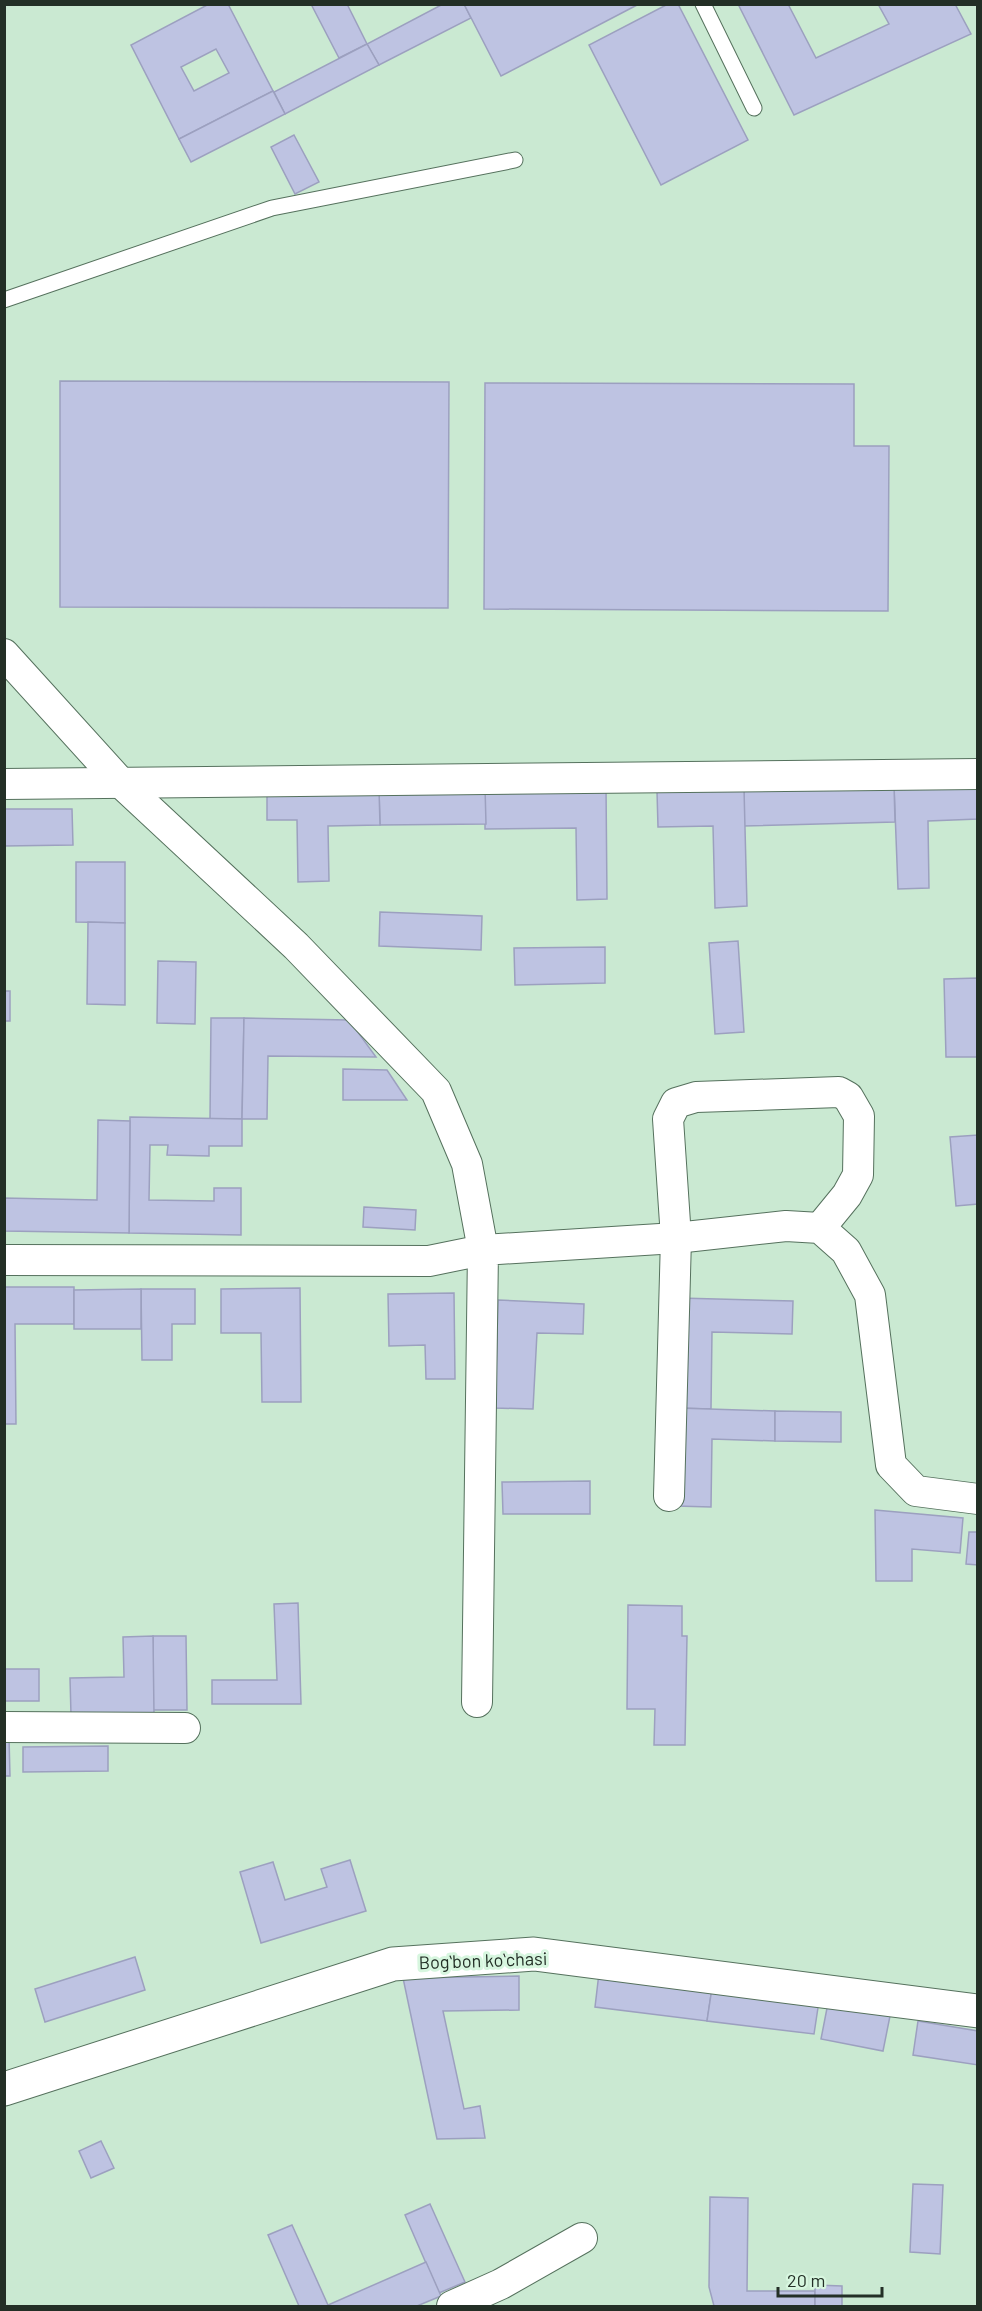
<svg xmlns="http://www.w3.org/2000/svg" width="982" height="2311" viewBox="0 0 982 2311" font-family="Barlow,sans-serif">
<rect width="100%" height="100%" fill="#cae9d2"/>
<!-- building -->
<g fill="#bec3e2" stroke="#9ca0bf" stroke-width="1.5" fill-rule="evenodd">
<path d="M209 4H228L273 91 179 139 131 45ZM216 49 229 73 194 91 181 67Z"/>
<polygon points="311,4 347,4 367,44 339,58"/>
<polygon points="443,4 464,4 471,18 379,65 367,44"/>
<polygon points="464,4 639,4 501,76"/>
<polygon points="668,4 678,4 748,140 661,185 589,45"/>
<polygon points="738,4 788,4 816,58 889,24 878,4 955,4 971,34 794,115"/>
<polygon points="367,44 379,65 285,114 274,92"/>
<polygon points="273,91 285,114 191,162 179,139"/>
<polygon points="294,135 319,182 295,194 271,147"/>
<polygon points="60,381 449,382 448,608 60,607"/>
<polygon points="485,383 854,384 854,446 889,446 888,611 484,609"/>
<polygon points="978,783 978,819 928,821 929,888 898,889 894,785"/>
<polygon points="894,785 895,822 744,826 744,789"/>
<polygon points="606,786 607,899 577,900 576,828 485,829 485,787"/>
<polygon points="485,787 486,824 380,825 379,789"/>
<polygon points="379,789 380,825 328,826 329,881 298,882 297,820 267,820 267,790"/>
<polygon points="744,789 747,906 715,908 713,826 658,827 657,791"/>
<polygon points="4,809 72,809 73,845 4,846"/>
<polygon points="76,862 125,862 125,923 76,922"/>
<polygon points="380,912 482,916 481,950 379,946"/>
<polygon points="88,922 125,923 125,1005 87,1004"/>
<polygon points="738,941 744,1032 715,1034 709,943"/>
<polygon points="605,947 605,983 515,985 514,948"/>
<polygon points="158,961 196,962 195,1024 157,1023"/>
<polygon points="978,978 978,1057 946,1057 944,979"/>
<rect x="4" y="991" width="6" height="30"/>
<polygon points="211,1018 244,1018 242,1119 210,1119"/>
<polygon points="244,1018 349,1020 376,1057 268,1056 267,1119 242,1119"/>
<polygon points="343,1069 387,1070 407,1100 343,1100"/>
<polygon points="130,1117 242,1119 242,1146 209,1146 209,1156 167,1155 168,1145 150,1145 149,1200 214,1201 214,1188 241,1188 241,1235 129,1233"/>
<polygon points="98,1120 130,1121 129,1233 4,1231 4,1198 97,1200"/>
<polygon points="978,1135 978,1204 956,1206 950,1137"/>
<polygon points="364,1207 416,1210 415,1230 363,1227"/>
<polygon points="4,1287 74,1287 74,1324 15,1324 16,1424 4,1424"/>
<polygon points="300,1288 301,1402 262,1402 261,1333 221,1333 221,1289"/>
<polygon points="141,1289 195,1289 195,1324 172,1324 172,1360 142,1360"/>
<polygon points="141,1289 141,1329 74,1329 74,1290"/>
<polygon points="454,1293 455,1379 426,1379 425,1345 389,1346 388,1294"/>
<polygon points="679,1298 793,1301 792,1334 712,1332 711,1409 677,1408"/>
<polygon points="498,1300 584,1304 583,1334 537,1333 533,1409 495,1408"/>
<polygon points="677,1408 775,1411 775,1441 712,1439 711,1507 676,1506"/>
<polygon points="775,1411 841,1412 841,1442 775,1441"/>
<polygon points="590,1481 590,1514 503,1514 502,1482"/>
<polygon points="875,1510 963,1518 960,1553 912,1549 912,1581 876,1581"/>
<polygon points="969,1532 978,1532 978,1565 966,1564"/>
<polygon points="298,1603 301,1704 212,1704 212,1680 277,1680 274,1604"/>
<polygon points="628,1605 682,1606 682,1636 687,1636 685,1745 654,1745 655,1709 627,1709"/>
<polygon points="153,1636 186,1636 187,1710 153,1710"/>
<polygon points="153,1636 154,1714 71,1715 70,1678 124,1677 123,1637"/>
<rect x="4" y="1669" width="35" height="32"/>
<polygon points="4,1737 9,1737 10,1776 4,1776"/>
<polygon points="108,1746 108,1771 23,1772 23,1747"/>
<polygon points="350,1860 366,1911 261,1943 240,1872 273,1862 285,1900 327,1887 321,1869"/>
<polygon points="135,1957 145,1990 45,2022 35,1989"/>
<polygon points="599,1973 712,1988 707,2021 595,2007"/>
<polygon points="519,1976 519,2010 443,2011 464,2109 480,2106 485,2138 437,2139 403,1978"/>
<polygon points="712,1988 819,2001 814,2034 707,2021"/>
<polygon points="828,2003 890,2016 883,2051 821,2039"/>
<polygon points="918,2021 978,2031 978,2065 913,2055"/>
<polygon points="101,2141 114,2168 91,2178 79,2151"/>
<polygon points="913,2184 943,2185 940,2254 910,2252"/>
<polygon points="710,2197 748,2198 747,2291 815,2291 815,2306 714,2306 709,2287"/>
<polygon points="430,2204 465,2282 439,2293 405,2215"/>
<polygon points="292,2225 328,2305 329,2306 299,2306 268,2235"/>
<polygon points="426,2262 441,2296 417,2306 329,2306 328,2305"/>
<polygon points="815,2285 842,2286 842,2306 815,2306"/>
</g>
<g fill="none" stroke-linecap="round" stroke-linejoin="round">
<defs>
<g id="service">
<polyline points="703,4 754,108"/>
<polyline points="4,300 272,208 515,160"/>
</g>
<g id="minor">
<polyline points="4,654 120,782 296,946 436,1091 467,1164 483,1250 429,1261 4,1260"/>
<polyline points="4,784 978,774"/>
<polyline points="669,1496 676,1238 668,1119 676,1103 696,1097 839,1092 848,1097 859,1116 858,1175 847,1195 820,1228"/>
<polyline points="477,1702 483,1250 676,1238 786,1226 820,1228 846,1251 870,1295 891,1465 916,1491 978,1499"/>
<polyline points="4,1727 185,1728"/>
<polyline points="452,2306 501,2284 582,2238"/>
</g>
<polyline id="tertiary" points="4,2089 393,1964 534,1954 978,2011"/>
</defs>
<!-- service casing -->
<use href="#service" stroke="#55715d" stroke-width="17"/>
<!-- minor casing -->
<use href="#minor" stroke="#55715d" stroke-width="32"/>
<!-- tertiary casing -->
<use href="#tertiary" stroke="#55715d" stroke-width="35"/>
<!-- service -->
<use href="#service" stroke="#fff" stroke-width="15"/>
<!-- minor -->
<use href="#minor" stroke="#fff" stroke-width="30"/>
<!-- tertiary -->
<use href="#tertiary" stroke="#fff" stroke-width="33"/>
</g>
<g text-anchor="middle" dominant-baseline="central" stroke-width="6" stroke-linejoin="round" paint-order="stroke">
<!-- street labels -->
<g font-size="18" fill="#232f26" stroke="#d7f6df">
<text transform="translate(483 1960) rotate(-2)">Bogʻbon koʻchasi</text>
</g>
</g>
<!-- border -->
<rect width="982" height="2311" fill="none" stroke="#232f26" stroke-width="12"/>
<!-- scale -->
<path d="M778 2287v9h104v-9" fill="none" stroke="#232f26" stroke-width="3"/>
<text x="787" y="2287" font-size="18" fill="#232f26" stroke="#d7f6df" stroke-width="4.5" paint-order="stroke">20 m</text>
</svg>
